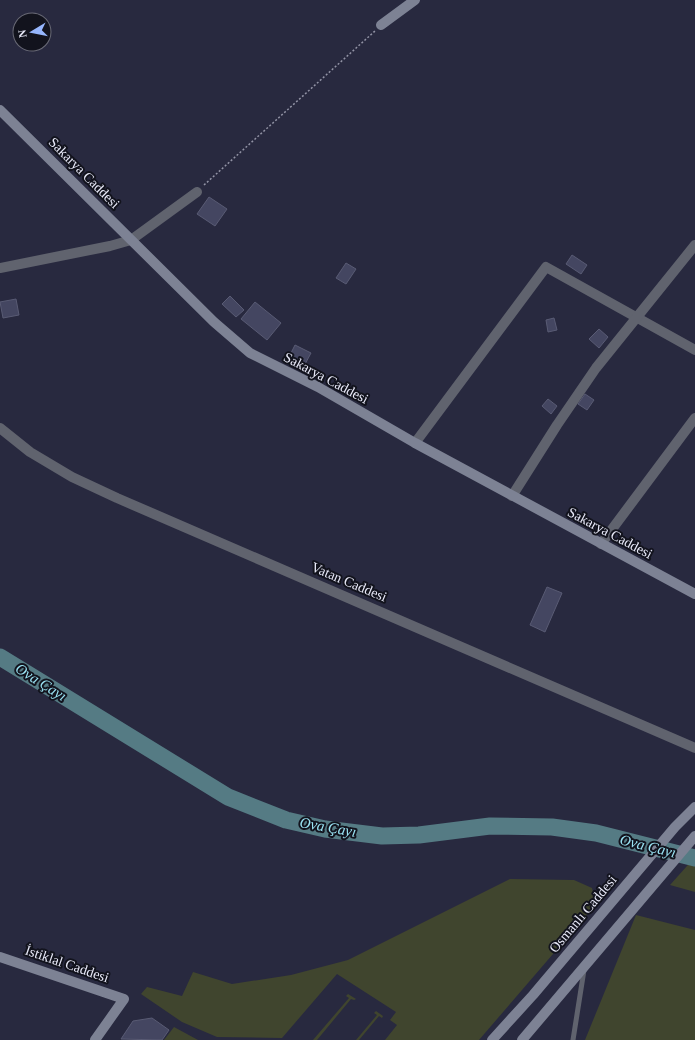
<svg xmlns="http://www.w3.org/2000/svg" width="695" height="1040" viewBox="0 0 695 1040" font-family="'Times New Roman',serif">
<rect width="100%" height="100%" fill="#28293f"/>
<!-- green -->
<g fill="#40452e">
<polygon points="695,857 695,892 670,885"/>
<polygon points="510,879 574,880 592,888 596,904 479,1040 385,1040 397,1025 390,1020 396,1012 337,974 282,1038 217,1037 182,1022 141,994 147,987 182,996 193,972 232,984 291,975 348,960"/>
<polygon points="636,915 695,930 695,1040 585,1040"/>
<polygon points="348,994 356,999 354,1000 351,999 317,1040 313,1040 349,998 346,996"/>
<polygon points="376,1011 383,1016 382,1018 379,1016 359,1040 356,1040 377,1015 374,1013"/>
<polygon points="174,1027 198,1040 164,1040"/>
</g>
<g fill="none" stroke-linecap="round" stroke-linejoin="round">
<!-- river -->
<polyline stroke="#557b84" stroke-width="17" points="0,657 228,797 286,820 325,829 382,836 419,835 490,826 552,827 596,833 695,858"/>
</g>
<!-- building -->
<g fill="#444661" stroke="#595b74">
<polygon points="209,197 227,209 215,226 197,214"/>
<polygon points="572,255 587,265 581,274 566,264"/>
<polygon points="346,263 356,269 346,284 336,278"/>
<polygon points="230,296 244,310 236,317 222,304"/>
<polygon points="16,299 19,315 3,318 0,302"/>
<polygon points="255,302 281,323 267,340 241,319"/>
<polygon points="554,318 557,330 548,332 546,320"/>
<polygon points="599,329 608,337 599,348 589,339"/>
<polygon points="295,345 311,353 304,366 289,357"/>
<polygon points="585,394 594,400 587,410 578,404"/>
<polygon points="548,399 557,406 551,414 542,406"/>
<polygon points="547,587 562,593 545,632 530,625"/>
<polygon points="152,1018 169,1030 162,1040 121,1039 133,1021"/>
</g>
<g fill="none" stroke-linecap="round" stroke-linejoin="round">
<!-- path -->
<polyline stroke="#9293a5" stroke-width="1.5" stroke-dasharray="2 2" stroke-linecap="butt" points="204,185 375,31"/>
<!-- lane -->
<polyline stroke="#60636e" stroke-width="5" points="573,1040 584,970"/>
<!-- street -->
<g stroke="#60636e" stroke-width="10">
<polyline points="0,268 110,246 131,240 197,192"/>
<polyline points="0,428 30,452 72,477 117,498 695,748"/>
<polyline points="415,443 546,267 695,350"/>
<polyline points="512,496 557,425 596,368 695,245"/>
<polyline points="601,544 695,418"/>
</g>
<!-- secondary -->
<g stroke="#7d8294" stroke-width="10">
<polyline points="381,25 415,0"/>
<polyline points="0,110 214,322 250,353 318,387 415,443 695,594"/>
<polyline points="0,957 124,999 95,1040"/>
<polyline points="492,1040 533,995 675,827 695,807"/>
<polyline points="522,1040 695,836"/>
</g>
</g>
<g text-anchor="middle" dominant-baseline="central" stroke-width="4" stroke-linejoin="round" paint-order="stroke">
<!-- street labels -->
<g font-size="14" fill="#e9eaf9" stroke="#12131d">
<text transform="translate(84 173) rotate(45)">Sakarya Caddesi</text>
<text transform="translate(326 378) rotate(28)">Sakarya Caddesi</text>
<text transform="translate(610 533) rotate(28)">Sakarya Caddesi</text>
<text transform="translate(349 582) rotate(23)">Vatan Caddesi</text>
<text transform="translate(583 914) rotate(-50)">Osmanlı Caddesi</text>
<text transform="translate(67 964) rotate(19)">İstiklal Caddesi</text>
</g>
<!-- water labels -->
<g font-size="15" font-style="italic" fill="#9ae3f3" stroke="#12131d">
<text transform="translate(41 682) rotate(32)">Ova Çayı</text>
<text transform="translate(328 827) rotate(10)">Ova Çayı</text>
<text transform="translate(648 846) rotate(14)">Ova Çayı</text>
</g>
</g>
<!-- north arrow -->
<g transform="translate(32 32) rotate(260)"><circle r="19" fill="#12131d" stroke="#686975"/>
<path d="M0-3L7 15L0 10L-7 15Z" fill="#96b6fd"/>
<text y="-6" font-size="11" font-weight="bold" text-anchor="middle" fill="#e9eaf9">N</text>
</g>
</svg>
